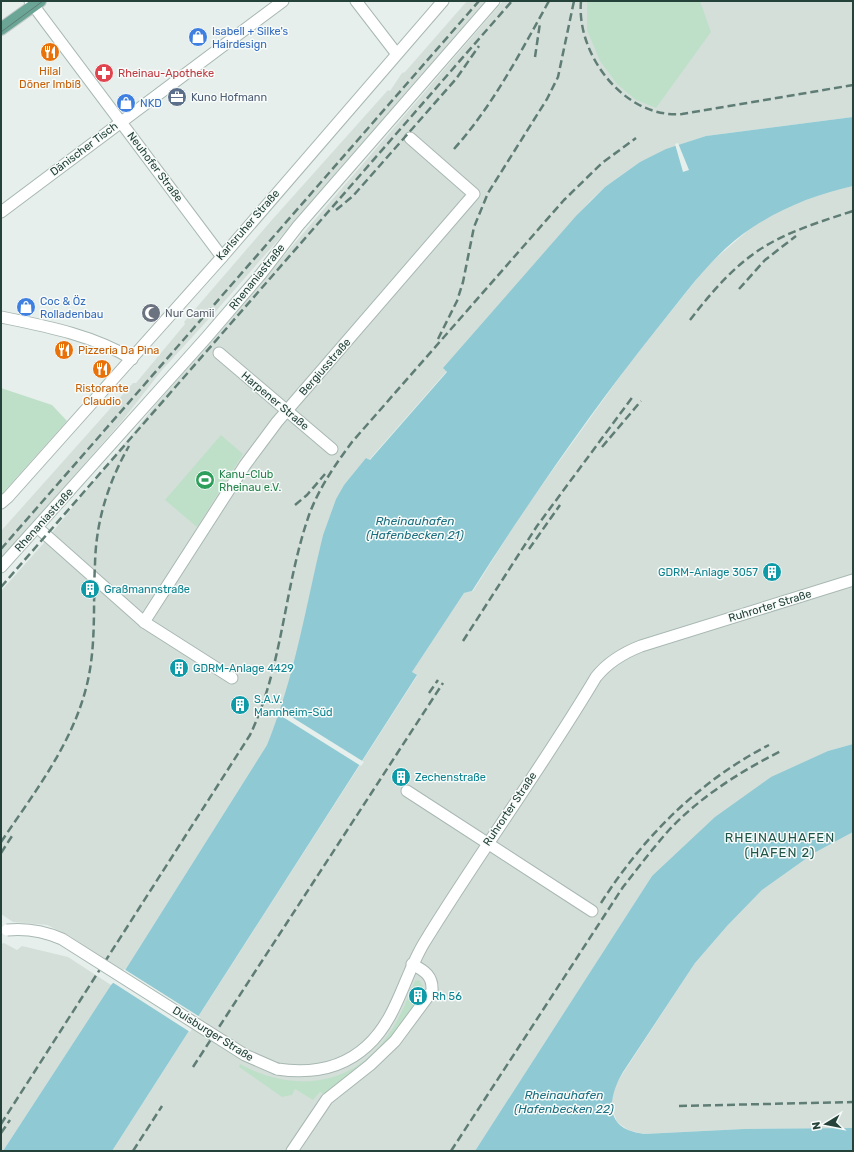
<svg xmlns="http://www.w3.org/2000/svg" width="854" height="1152" viewBox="0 0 854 1152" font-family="Rubik,sans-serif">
<rect width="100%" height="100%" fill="#e6efeb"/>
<!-- built -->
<g fill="#d4dfda">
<polygon points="467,1 487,1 216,311 162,370 122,421 1,559 1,531 133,383 136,383 185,324 184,322 271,221 388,90 390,91 402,73 405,72"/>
<polygon points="503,1 853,1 853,117 706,136 686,143 640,162 605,187 590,201 444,369 447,371 369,460 367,458 344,485 336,499 323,535 295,662 283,704 267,745 124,972 70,936 47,925 13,922 1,914 1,591 42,545 158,402"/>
<polygon points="853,186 853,744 828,751 652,876 475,1151 112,1151 417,676 412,672 464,593 473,591 524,510 629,364 708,265 752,227 785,208 827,192"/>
<polygon points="853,832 853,1128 744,1129 644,1134 628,1130 617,1122 613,1111 612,1100 614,1087 695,963 727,926 762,890 814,853"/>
<polygon points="4,943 17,950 22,946 68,957 111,985 3,1151 1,1151 1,944"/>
</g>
<!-- green -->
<g fill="#bfe0c8">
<polygon points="587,1 700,1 711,32 656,108 636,100 617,84 600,61 587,30"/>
<polygon points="1,388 52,405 67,421 1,495"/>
<polygon points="221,435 243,454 197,527 165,500"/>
<path d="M419 980 423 986 421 996 418 994 416 997 418 998C400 1026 386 1045 361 1067 349 1077 336 1083 325 1095L320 1092 313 1100 295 1089 292 1095 282 1097 239 1067 240 1064C292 1093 353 1087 388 1035 400 1019 407 999 415 981Z"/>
</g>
<!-- water -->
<g fill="#8ec9d4">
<path d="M853 117V186C817 194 784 207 753 227 713 253 686 293 656 330 590 413 529 501 472 591L464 593 412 672 417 675 112 1151H3L111 985 124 972 267 745C295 677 306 605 323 535L336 499 344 485 366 458 370 460 447 372 443 368 576 216 605 187 640 162 666 149 706 136Z"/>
<path d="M853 744V832L814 853 762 890 727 926 695 963 623 1072C612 1090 603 1119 628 1130 633 1132 639 1133 644 1134L744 1129 853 1128V1151H475L652 876 715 817 771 777 828 751Z"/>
</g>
<!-- pier -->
<g fill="#e6efeb">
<polygon points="678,143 689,170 683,172 675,144"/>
<polygon points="279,709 364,762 361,766 278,714"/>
<polygon points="124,969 200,1017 190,1032 112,982"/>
</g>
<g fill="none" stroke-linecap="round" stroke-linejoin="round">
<defs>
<g id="minor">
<polyline points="30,1 222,257"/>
<polyline points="356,1 396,53"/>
<polyline points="1,212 283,1"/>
<path d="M1 317C45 326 93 335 132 359"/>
<polyline points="219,353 332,449"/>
<polyline points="1,503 8,497 222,257 443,1"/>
<polyline points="38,528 144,622 232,678"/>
<polyline points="1,567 206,338 261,274 298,226 494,1"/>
<polyline points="144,622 245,465 277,422 474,194 410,138"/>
<polyline points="407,791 592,911"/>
<path d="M277 1069C310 1074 342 1069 367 1046 397 1019 404 976 424 943 479 853 542 768 596 677 608 662 623 653 641 646L853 580"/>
<path d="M292 1151 327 1099 370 1065 395 1041 432 991C433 976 425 971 412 964"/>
</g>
<polyline id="major" points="1,29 40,1"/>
</defs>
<!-- minor casing -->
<use href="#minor" stroke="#a8b8b2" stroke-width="13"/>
<!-- major casing -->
<use href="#major" stroke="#c2cac8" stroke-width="14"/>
<!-- minor -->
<use href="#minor" stroke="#fff" stroke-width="11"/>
<!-- major -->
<use href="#major" stroke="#6aa596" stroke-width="12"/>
<!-- tram -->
<polyline stroke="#5f7d75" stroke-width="1" points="1,32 43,1"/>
<!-- rail -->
<g stroke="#5f7d75" stroke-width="2.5" stroke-dasharray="8 4" stroke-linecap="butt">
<path d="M581 1C576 55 625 119 682 114L853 85"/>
<polyline points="535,57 540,23"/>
<path d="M454 149C494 104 520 53 549 1"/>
<polyline points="336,210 353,196 456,79 479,46"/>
<polyline points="739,289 765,260 796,236"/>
<path d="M690 320C710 294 731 269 759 250 786 232 822 221 853 211"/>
<polyline points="438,339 457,301 463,282 474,227 488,193 547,99 558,77 574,1"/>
<polyline points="602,447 641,401"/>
<polyline points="295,505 307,495 325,474"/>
<polyline points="1,549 479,1"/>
<polyline points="529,549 560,505"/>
<polyline points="1,587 512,1"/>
<polyline points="463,641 537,526 634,395"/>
<polyline points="429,693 438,680"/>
<path d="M1 842C36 790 77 738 89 675 96 638 93 602 95 564 96 521 108 483 129 446"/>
<polyline points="1,853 12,836"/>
<path d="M601 903C643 837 699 781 769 745"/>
<polyline points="193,1067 443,683"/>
<polyline points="679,1106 853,1102"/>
<path d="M1 1124 250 735C283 666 284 587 309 515 319 488 335 465 352 442L564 200 602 163 636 138"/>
<polyline points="1,1133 10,1120"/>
<polyline points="133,1151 162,1106"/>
<path d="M451 1151 623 887C638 868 653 848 669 830 700 797 741 771 781 751"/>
</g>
<defs>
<path id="minor-bridge" d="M7 930C27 928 44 931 62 939L245 1055 277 1069"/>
</defs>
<!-- minor-bridge casing -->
<use href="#minor-bridge" stroke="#a8b8b2" stroke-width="13" stroke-linecap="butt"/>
<!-- minor-bridge -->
<use href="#minor-bridge" stroke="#fff" stroke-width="11"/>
</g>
<!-- icons -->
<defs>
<symbol id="shop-disc" viewBox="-11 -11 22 22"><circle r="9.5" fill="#3f7fe0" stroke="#f7fbf9"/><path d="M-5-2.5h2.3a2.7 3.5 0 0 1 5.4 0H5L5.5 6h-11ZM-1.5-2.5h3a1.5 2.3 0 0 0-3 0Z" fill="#fff"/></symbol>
<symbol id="restaurant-disc" viewBox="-11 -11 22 22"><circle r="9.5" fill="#e8710a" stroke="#f7fbf9"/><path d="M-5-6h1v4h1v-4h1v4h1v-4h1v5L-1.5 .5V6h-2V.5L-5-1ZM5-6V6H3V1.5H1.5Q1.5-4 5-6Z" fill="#fff"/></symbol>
<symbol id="pharmacy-disc" viewBox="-11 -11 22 22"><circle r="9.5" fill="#e0444e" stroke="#f7fbf9"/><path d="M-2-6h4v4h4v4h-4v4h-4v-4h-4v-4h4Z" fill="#fff"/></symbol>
<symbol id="office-disc" viewBox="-11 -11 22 22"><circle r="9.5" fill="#5c6f8a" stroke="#f7fbf9"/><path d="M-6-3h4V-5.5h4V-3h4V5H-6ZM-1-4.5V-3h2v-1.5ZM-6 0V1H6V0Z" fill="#fff"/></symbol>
<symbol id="mosque-disc" viewBox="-11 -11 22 22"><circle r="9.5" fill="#6b7280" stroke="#f7fbf9"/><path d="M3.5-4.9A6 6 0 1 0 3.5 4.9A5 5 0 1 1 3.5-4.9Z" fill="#fff"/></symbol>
<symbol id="stadium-disc" viewBox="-11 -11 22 22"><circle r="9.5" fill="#2e9e5b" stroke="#f7fbf9"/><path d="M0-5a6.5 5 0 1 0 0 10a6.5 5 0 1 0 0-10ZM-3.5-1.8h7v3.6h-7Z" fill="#fff"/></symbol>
<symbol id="building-disc" viewBox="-11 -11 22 22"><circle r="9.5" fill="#0f9aa8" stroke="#f7fbf9"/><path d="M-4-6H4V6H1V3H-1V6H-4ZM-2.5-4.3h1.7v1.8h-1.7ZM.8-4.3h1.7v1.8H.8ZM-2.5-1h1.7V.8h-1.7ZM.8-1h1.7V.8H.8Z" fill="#fff"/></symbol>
</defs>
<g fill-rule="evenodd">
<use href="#shop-disc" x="187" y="26" width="22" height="22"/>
<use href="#restaurant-disc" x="39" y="41" width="22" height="22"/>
<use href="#pharmacy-disc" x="93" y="62" width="22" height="22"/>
<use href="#office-disc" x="166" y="86" width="22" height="22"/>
<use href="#shop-disc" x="115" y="92" width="22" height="22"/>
<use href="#shop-disc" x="15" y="296" width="22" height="22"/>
<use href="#mosque-disc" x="140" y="302" width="22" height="22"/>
<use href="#restaurant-disc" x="53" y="339" width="22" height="22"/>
<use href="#restaurant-disc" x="91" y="358" width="22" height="22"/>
<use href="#stadium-disc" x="194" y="469" width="22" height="22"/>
<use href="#building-disc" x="761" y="561" width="22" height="22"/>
<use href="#building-disc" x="79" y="578" width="22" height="22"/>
<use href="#building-disc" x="168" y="657" width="22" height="22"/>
<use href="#building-disc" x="229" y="694" width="22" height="22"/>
<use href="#building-disc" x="390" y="766" width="22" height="22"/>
<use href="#building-disc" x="407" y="985" width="22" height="22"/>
</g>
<g text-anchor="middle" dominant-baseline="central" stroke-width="3" stroke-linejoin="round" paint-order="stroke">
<!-- shop labels -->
<g font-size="11" fill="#366cbe" stroke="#f7fbf9" text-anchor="start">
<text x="212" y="31">Isabell + Silke's<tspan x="212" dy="13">Hairdesign</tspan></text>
<text x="140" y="103">NKD</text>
<text x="40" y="301">Coc &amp; Öz<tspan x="40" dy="13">Rolladenbau</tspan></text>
</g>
<!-- food labels -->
<g font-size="11" fill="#c56008" stroke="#f7fbf9">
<text x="50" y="71">Hilal<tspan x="50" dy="13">Döner Imbiß</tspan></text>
<text x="78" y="350" text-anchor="start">Pizzeria Da Pina</text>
<text x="102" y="388">Ristorante<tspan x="102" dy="13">Claudio</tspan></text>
</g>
<!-- health labels -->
<g font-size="11" fill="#be3a42" stroke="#f7fbf9" text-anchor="start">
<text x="118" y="73">Rheinau-Apotheke</text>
</g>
<!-- service labels -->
<g font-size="11" fill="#4e5e75" stroke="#f7fbf9" text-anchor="start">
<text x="191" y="97">Kuno Hofmann</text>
</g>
<!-- street labels -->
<g font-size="11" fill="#24423a" stroke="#f7fbf9">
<text transform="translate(84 149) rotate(-37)">Dänischer Tisch</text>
<text transform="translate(155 167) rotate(53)">Neuhofer Straße</text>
<text transform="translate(248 225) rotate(-49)">Karlsruher Straße</text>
<text transform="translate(257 277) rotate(-51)">Rhenaniastraße</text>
<text transform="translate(325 367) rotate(-49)">Bergiusstraße</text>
<text transform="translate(275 401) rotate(40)">Harpener Straße</text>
<text transform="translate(44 520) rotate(-48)">Rhenaniastraße</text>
<text transform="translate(770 606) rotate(-17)">Ruhrorter Straße</text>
<text transform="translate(510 809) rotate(-56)">Ruhrorter Straße</text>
<text transform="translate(213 1034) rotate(32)">Duisburger Straße</text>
</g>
<!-- worship labels -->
<g font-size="11" fill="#5b616d" stroke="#f7fbf9" text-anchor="start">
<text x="165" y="313">Nur Camii</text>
</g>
<!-- leisure labels -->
<g font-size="11" fill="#27864d" stroke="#f7fbf9" text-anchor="start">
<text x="219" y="474">Kanu-Club<tspan x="219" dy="13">Rheinau e.V.</tspan></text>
</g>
<!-- culture labels -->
<g font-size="11" fill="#0d838f" stroke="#f7fbf9" text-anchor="start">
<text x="758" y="572" text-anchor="end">GDRM-Anlage 3057</text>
<text x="104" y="589">Graßmannstraße</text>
<text x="193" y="668">GDRM-Anlage 4429</text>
<text x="254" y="699">S.A.V.<tspan x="254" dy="13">Mannheim-Süd</tspan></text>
<text x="415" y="777">Zechenstraße</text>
<text x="432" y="996">Rh 56</text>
</g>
<!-- water labels -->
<g font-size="12" font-style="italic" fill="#1c6f80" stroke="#f7fbf9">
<text x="415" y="521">Rheinauhafen<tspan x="415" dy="14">(Hafenbecken 21)</tspan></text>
<text x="564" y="1095">Rheinauhafen<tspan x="564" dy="14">(Hafenbecken 22)</tspan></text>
</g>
<!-- quarter labels -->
<g font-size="13" letter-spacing="1" fill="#1f5548" stroke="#f7fbf9">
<text x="780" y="837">RHEINAUHAFEN<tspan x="780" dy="15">(HAFEN 2)</tspan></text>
</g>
</g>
<!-- border -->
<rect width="854" height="1152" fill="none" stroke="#24423a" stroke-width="4"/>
<!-- north arrow -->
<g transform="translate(826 1124) rotate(260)" stroke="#f7fbf9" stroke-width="3" paint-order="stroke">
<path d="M0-3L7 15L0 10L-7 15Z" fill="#24423a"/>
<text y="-6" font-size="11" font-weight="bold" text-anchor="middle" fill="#24423a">N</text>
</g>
</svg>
